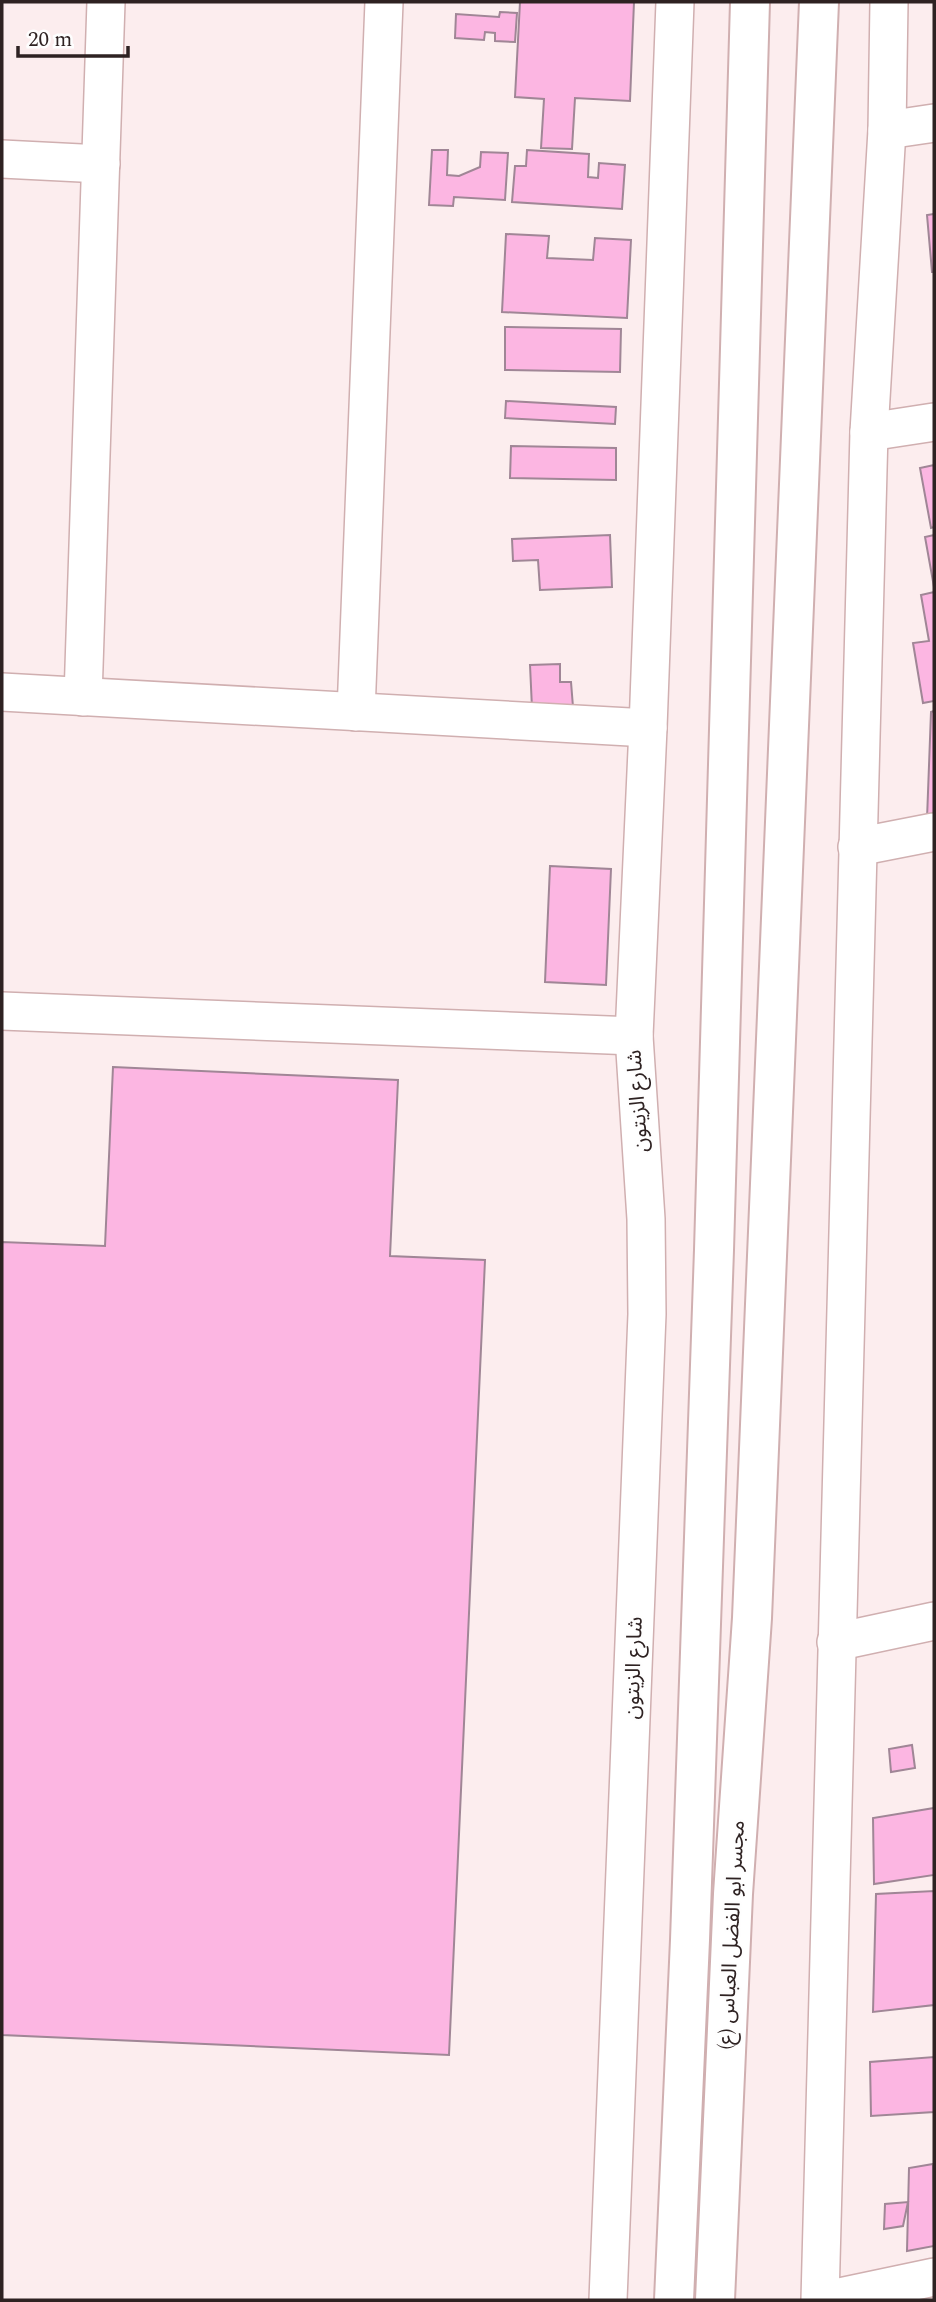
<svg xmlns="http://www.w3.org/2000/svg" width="936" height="2302" viewBox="0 0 936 2302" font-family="Spectral,'Noto Sans Arabic',serif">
<rect width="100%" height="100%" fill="#fcedee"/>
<!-- building -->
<g fill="#fcb6e2" stroke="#a08696" stroke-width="2">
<polygon points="520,2 634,2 630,101 575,98 572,149 541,148 544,99 515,97"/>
<polygon points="500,12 517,13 515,42 495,41 495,33 485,32 484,40 455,38 456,14 499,17"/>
<polygon points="432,150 448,150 447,175 459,176 480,167 481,152 508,153 505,200 454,197 453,206 429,205"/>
<polygon points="527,150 589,154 588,177 598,178 599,163 625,165 622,209 512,202 515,166 526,166"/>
<polygon points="934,214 934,272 932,272 927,215"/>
<polygon points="506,234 549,236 547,258 593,260 595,238 631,240 627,318 502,312"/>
<polygon points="505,327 621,329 620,372 505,370"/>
<polygon points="506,401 616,407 615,424 505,418"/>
<polygon points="511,446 616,448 616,480 510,478"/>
<polygon points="934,465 934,527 931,528 920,468"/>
<polygon points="610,535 612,587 540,590 538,560 513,561 512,539"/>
<polygon points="934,535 934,587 925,537"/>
<polygon points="934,592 934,701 923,703 913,643 929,641 921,595"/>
<polygon points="560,664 560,682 571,682 573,707 532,708 530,665"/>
<polygon points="934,711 934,818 927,819 931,712"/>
<polygon points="550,866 611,869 606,985 545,982"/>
<polygon points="113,1067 398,1080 390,1256 485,1260 449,2055 2,2035 2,1242 105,1246"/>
<polygon points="912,1745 915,1768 891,1772 889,1749"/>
<polygon points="934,1808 934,1875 874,1884 873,1818"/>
<polygon points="934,1891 934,2005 873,2012 876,1894"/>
<polygon points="934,2057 934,2112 871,2116 870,2062"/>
<polygon points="933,2164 934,2246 907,2251 909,2168"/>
<polygon points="908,2202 903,2226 884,2229 885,2204"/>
</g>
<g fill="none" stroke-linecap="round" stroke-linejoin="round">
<defs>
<g id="street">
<polyline points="887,130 934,123"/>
<polyline points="2,159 101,164"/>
<polyline points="869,432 934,422"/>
<polyline points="2,692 648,728"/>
<polyline points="83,697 106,2"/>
<polyline points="356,712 384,2"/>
<polyline points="857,847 934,832"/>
<polyline points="2,1011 634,1036"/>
<polyline points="836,1642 934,1621"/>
<polyline points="608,2300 647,1314 646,1219 634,1036 648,728 675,2"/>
<polyline points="820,2300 869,432 887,130 889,2"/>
<polyline points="825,2300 934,2277"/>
</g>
<g id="secondary">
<polyline points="674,2300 690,1940 714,1250 750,2"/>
<polyline points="715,2300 733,1894 752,1618 819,2"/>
</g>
</defs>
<!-- street casing -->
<use href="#street" stroke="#d0afb0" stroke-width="40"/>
<!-- secondary casing -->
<use href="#secondary" stroke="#d0afb0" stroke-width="42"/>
<!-- street -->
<use href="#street" stroke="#fff" stroke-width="37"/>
<!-- secondary -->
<use href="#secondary" stroke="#fff" stroke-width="38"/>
</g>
<g text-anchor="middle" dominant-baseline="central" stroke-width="5" stroke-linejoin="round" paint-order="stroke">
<!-- street labels -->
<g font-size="21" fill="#2e2222" stroke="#fefefe">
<text transform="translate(638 1101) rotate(-94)">شارع الزيتون</text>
<text transform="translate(634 1668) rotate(-88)">شارع الزيتون</text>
<text transform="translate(732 1935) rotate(-87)">مجسر ابو الفضل العباس (ع)</text>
</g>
</g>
<!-- border -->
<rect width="936" height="2302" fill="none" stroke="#2e2222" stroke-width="7"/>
<!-- scale -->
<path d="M18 46v10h110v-10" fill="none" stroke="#2e2222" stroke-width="3.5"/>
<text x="28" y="46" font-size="21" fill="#2e2222" stroke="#fefefe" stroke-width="5" paint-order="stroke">20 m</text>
</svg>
